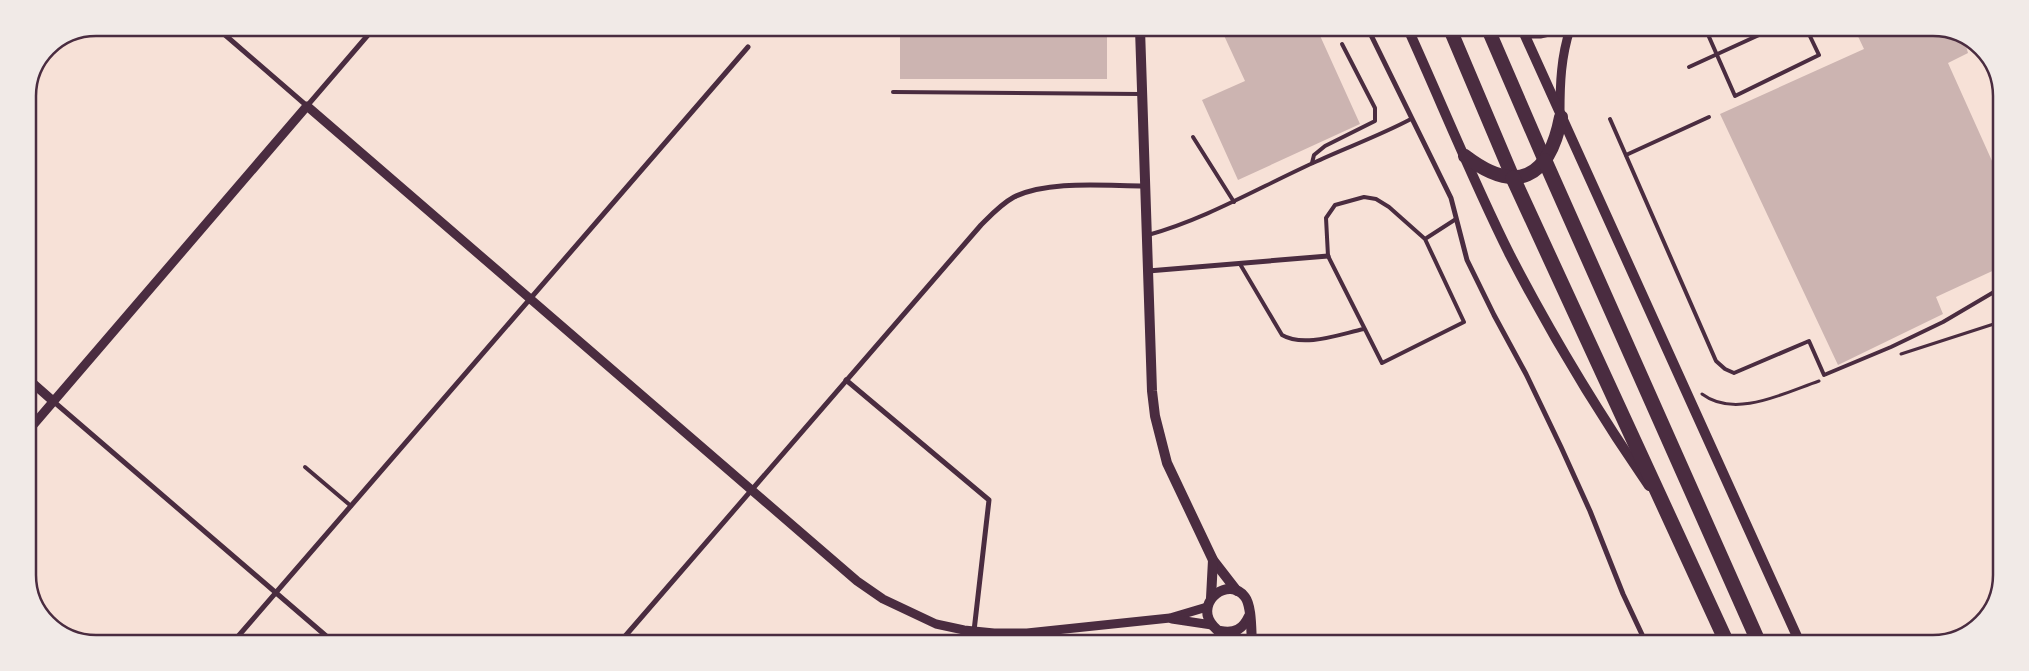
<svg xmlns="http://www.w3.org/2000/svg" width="2029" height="671" viewBox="0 0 2029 671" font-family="'DM Sans',sans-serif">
<rect width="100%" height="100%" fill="#f7e1d7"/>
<!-- building -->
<g fill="#ccb4b1">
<rect x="900" y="29" width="207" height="50"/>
<polygon points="1221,29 1317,29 1360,124 1238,180 1202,100 1245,81"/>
<polygon points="1855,30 1951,30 1964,39 1968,53 1948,63 2001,181 2001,267 1936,297 1943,314 1838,365 1720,114 1864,49"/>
</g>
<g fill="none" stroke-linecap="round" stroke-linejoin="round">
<!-- path -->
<g stroke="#4a2c40" stroke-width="3">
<polyline points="1901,354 2000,322"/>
<path d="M1702 394C1735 419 1784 393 1819 381"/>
</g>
<!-- service -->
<g stroke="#4a2c40" stroke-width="4">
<polyline points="1706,30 1735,96 1819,55 1807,30"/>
<polyline points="1689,67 1770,30"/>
<polyline points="893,92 1141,94"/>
<polyline points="1610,119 1716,361 1725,369 1734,373 1809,341 1824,375 1891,347 1943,322 1999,289"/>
<polyline points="1193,137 1234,202"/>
<polyline points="1626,155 1709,117"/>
<polyline points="1312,163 1314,155 1325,146 1375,121 1375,108 1342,44"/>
<path d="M1148 235C1206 219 1258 188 1313 163 1345 148 1379 136 1411 119"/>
<polyline points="1425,239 1389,207 1376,199 1364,197 1335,205 1326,218 1328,256 1382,363 1464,322 1425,239 1456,219"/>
<path d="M1240 264 1282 335C1304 348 1340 334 1364 329"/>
<polyline points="305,467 351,506"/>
</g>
<!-- minor -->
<g stroke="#4a2c40" stroke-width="5">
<polyline points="217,28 307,106 374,28"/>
<polyline points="1368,29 1451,198 1467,260 1494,315 1526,374 1561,447 1590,511 1623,594 1646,643"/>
<polyline points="1148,271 1328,256"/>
<polyline points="846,380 989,500 974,631"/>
<polyline points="53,401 332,641"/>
<polyline points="234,641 748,47"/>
<path d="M620 642 981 225C991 215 1001 204 1014 197 1049 180 1105 186 1145 186"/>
</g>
<!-- tertiary -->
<g stroke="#4a2c40" stroke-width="9">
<polyline points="1524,34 1540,34 1562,29"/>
<path d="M1560 112C1560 83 1561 57 1570 29"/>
<polyline points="28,379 53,401"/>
<polyline points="28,431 307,106 857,581 883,599 936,624 964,630 994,633 1027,633 1170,618 1207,607"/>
<polyline points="1172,619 1212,625"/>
</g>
<!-- secondary -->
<g stroke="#4a2c40" stroke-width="10">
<polyline points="1140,29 1152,391 1155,416 1167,463 1213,560 1237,591"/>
<path d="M1408 29C1442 104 1473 181 1510 255 1551 334 1598 412 1649 486"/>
<polyline points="1522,29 1800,643"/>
<polyline points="1211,598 1213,560"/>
<path d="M1220 631C1235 634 1243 629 1249 616"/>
<path d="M1234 643C1227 637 1216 631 1211 623 1196 601 1229 576 1245 597 1252 606 1251 631 1252 643"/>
</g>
<!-- trunk -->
<g stroke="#4a2c40" stroke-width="14">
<polyline points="1450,29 1513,178"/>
<polyline points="1488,29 1545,161"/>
<path d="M1465 156C1516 195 1549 179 1561 117"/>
</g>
<!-- motorway -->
<g stroke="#4a2c40" stroke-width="15">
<polyline points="1545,161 1759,643"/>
<polyline points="1513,178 1727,643"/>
</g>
</g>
<!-- crop -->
<path d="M0 0H2029V671H0ZM96 36H1933A60 60 0 0 1 1993 96V575A60 60 0 0 1 1933 635H96A60 60 0 0 1 36 575V96A60 60 0 0 1 96 36Z" fill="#f1eae7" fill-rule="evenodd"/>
<path fill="none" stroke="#4a2c40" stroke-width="2.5" d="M96 36H1933A60 60 0 0 1 1993 96V575A60 60 0 0 1 1933 635H96A60 60 0 0 1 36 575V96A60 60 0 0 1 96 36Z"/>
</svg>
